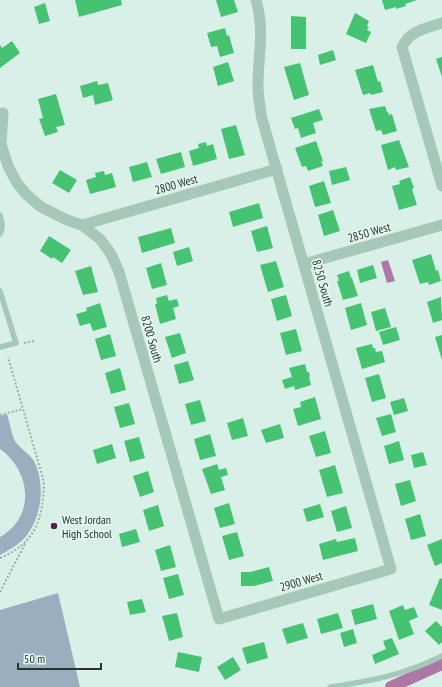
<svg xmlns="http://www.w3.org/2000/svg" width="442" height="687" viewBox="0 0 442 687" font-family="'PT Sans Narrow',sans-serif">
<rect width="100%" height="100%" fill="#d9f0e8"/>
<!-- green -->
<g fill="#99aebf">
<path d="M7 414C10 423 11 433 15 441 19 448 29 453 34 461 45 483 42 513 29 532 22 543 11 549 0 555V537C36 517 31 471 0 449V416Z"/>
<polygon points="58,593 80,687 0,687 0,610"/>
</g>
<!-- water -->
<polygon fill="#ad79a4" points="388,260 395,281 387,283 381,262"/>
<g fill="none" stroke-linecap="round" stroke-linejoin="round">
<!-- canal -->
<polyline stroke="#ad79a4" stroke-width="12" points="391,687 442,664"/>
</g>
<!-- building -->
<g fill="#45c373">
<polygon points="75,0 121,0 122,5 79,17"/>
<polygon points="216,0 234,0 238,12 221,17"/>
<polygon points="382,0 417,0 405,4 406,6 396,9 396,7 385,10"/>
<polygon points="45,3 50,21 39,24 34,7"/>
<polygon points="355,13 369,21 367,26 369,27 367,30 371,32 366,43 346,34"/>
<polygon points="291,16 306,17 306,49 291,49"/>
<polygon points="225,28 227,36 229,35 234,53 220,57 217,46 211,47 207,33"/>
<polygon points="12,41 20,53 0,68 0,45 2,48"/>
<polygon points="333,50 336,60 320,65 318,55"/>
<polygon points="442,57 442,77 436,59"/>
<polygon points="228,62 234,81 218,86 213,67"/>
<polygon points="300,63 309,95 294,100 284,67"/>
<polygon points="373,65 378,82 380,81 383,92 371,95 370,93 363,95 355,70"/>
<polygon points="97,81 98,85 108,83 113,100 95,105 93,95 83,98 80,86"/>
<polygon points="56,94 65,125 56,127 58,132 45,136 39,119 43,118 38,99"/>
<polygon points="385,106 387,112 388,112 389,115 392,114 397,131 383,135 381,130 376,131 369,109"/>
<polygon points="319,109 323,120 313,123 316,133 301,138 298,128 295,129 291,118"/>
<polygon points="236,125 245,155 229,159 221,129"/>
<polygon points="399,140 409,167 396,170 395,167 388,170 381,145"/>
<polygon points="316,141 323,161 321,161 323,166 308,171 306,166 302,167 295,148"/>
<polygon points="206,142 207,146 213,144 217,159 193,166 189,151 199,148 198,144"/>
<polygon points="181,152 185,167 161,174 156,159"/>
<polygon points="147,162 152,177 133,182 129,167"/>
<polygon points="346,167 350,180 332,185 329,171"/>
<polygon points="60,170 77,180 69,193 52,183"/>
<polygon points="104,171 105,175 112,173 116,187 90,194 86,180 96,177 95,173"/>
<polygon points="410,177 414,188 412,189 417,205 399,210 392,186 400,184 399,181"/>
<polygon points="324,181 331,203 315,207 309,186"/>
<polygon points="259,203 263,218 233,227 229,212"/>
<polygon points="333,210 340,231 324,236 318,215"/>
<polygon points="267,226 273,248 257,252 251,231"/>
<polygon points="171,228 175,243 142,253 138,237"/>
<polygon points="49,236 71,250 62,263 53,257 52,259 40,251"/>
<polygon points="189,247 193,261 177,266 173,252"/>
<polygon points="431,254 436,271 438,270 441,281 429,285 428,282 420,284 412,260"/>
<polygon points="276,261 284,287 268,292 260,265"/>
<polygon points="161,263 167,285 152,289 146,268"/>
<polygon points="373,265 377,278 360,283 357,270"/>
<polygon points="91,266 98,292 83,295 75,271"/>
<polygon points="349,271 351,278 352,278 358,296 343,300 337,281 339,281 337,275"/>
<polygon points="167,295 169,301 177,299 179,306 173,308 176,319 160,324 155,304 157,304 156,298"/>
<polygon points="286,295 292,316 277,321 271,299"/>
<polygon points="441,297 442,320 433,323 427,302"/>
<polygon points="100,303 107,327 93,331 90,323 80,326 76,314 87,311 86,308"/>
<polygon points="361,303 367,325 351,330 345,308"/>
<polygon points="385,308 391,327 376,331 371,312"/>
<polygon points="396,327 400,340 383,345 379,332"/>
<polygon points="296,329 302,351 286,355 280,333"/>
<polygon points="180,333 186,353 172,358 165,337"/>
<polygon points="110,334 116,356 101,360 95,339"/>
<polygon points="442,335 442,360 435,337"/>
<polygon points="372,344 373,348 375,348 376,352 382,351 385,362 362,369 356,348"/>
<polygon points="188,361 194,380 179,384 174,365"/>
<polygon points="305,364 307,372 309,372 310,377 309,377 311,385 295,390 294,386 285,389 282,380 292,377 289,368"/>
<polygon points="120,368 126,390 111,394 105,373"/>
<polygon points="379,374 386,398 372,402 365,378"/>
<polygon points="315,397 321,419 298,426 293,409 301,407 300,402"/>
<polygon points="404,398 408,411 394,415 390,402"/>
<polygon points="200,400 206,421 191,425 185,404"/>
<polygon points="129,403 135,424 120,428 114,407"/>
<polygon points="391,414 396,432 382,436 376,418"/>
<polygon points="243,418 248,436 232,440 227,423"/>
<polygon points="280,424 284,438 266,443 261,430"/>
<polygon points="325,431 331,453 316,457 309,436"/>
<polygon points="210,434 216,456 200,460 194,439"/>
<polygon points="139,437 145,458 130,462 124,441"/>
<polygon points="399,441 404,460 389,464 384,446"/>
<polygon points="112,444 116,458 97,464 93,450"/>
<polygon points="423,452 427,465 414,468 411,455"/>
<polygon points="217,464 219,470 226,468 228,475 221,477 225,490 211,494 202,469"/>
<polygon points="335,465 343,493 327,497 319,470"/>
<polygon points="148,471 154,492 140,497 133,476"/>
<polygon points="410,480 416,501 401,506 395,484"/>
<polygon points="229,503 235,524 220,528 214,508"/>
<polygon points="320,504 324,517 307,522 303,509"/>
<polygon points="158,505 164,526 149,531 143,510"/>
<polygon points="346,506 352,528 337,532 331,511"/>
<polygon points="420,514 426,536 411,540 405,519"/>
<polygon points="136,529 140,542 122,547 119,534"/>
<polygon points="237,532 244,556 229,560 222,536"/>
<polygon points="355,538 358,551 323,560 319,544 336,539 337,542"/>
<polygon points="442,539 442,563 435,566 427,545"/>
<polygon points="170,545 176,567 161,571 155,550"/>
<polygon points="269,567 273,581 254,586 241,586 241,572 250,572"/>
<polygon points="178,574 184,595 169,599 163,578"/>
<polygon points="440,578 442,579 442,610 429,605"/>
<polygon points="142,599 146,612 130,615 127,602"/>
<polygon points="373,604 377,619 355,625 351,610"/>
<polygon points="403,605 405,610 414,607 418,617 409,621 414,634 399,640 389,611"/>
<polygon points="177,613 183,637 169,641 162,616"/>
<polygon points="338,613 343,628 321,634 317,619"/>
<polygon points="436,621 442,627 442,642 439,645 425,631"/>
<polygon points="303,623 308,638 287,644 282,629"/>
<polygon points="353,629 357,643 344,647 340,633"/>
<polygon points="392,638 399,654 375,664 372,655 386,649 383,641"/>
<polygon points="264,642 268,658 247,664 242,648"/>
<polygon points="178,652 202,657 199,672 175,667"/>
<polygon points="233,657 241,670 225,680 217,667"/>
</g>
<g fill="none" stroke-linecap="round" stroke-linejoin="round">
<!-- path -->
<g stroke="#90b4a4" stroke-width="2" stroke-dasharray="2 2" stroke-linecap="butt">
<polyline points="24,343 34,341"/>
<polyline points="0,415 23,409"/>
<path d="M0 558C36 543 43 519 44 482L8 357"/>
<polyline points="0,592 26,542"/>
</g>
<!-- lane -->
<g stroke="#a5c8b9" stroke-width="5.5">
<path d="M0 215C2 221 4 228 0 234"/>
<polyline points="0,291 16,343 0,347"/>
<path d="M330 687C371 681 404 675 442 656"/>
</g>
<!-- street -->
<g stroke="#a5c8b9" stroke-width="11">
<path d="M442 23C424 29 411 30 402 47L442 186"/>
<path d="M3 113 1 144 8 166 17 183 27 195 41 207 67 220 82 225 100 239 111 254 119 272 219 619 391 569 262 119C260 108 258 97 258 86 258 55 265 31 256 0"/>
<polyline points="82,225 277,169"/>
<polyline points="304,264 442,225"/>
</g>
</g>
<!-- markers -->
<circle fill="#541d4a" stroke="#e5f8f2" stroke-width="1.5" cx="54" cy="526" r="4"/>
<g text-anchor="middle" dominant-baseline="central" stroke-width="3" stroke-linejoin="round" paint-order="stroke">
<!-- street labels -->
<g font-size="12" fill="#26342c" stroke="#e5f8f2">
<text transform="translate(176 184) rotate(-16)">2800 West</text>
<text transform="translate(369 232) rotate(-16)">2850 West</text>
<text transform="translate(323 283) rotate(74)">8250 South</text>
<text transform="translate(152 339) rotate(74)">8200 South</text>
<text transform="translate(301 581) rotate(-16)">2900 West</text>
</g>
<!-- poi labels -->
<g font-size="12" fill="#26342c" stroke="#e5f8f2" text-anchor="start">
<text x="62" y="519">West Jordan<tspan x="62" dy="14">High School</tspan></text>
</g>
</g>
<!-- scale -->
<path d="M18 663v6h83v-6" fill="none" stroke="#26342c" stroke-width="2"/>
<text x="24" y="663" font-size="12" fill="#26342c" stroke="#e5f8f2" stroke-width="3" paint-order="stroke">50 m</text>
</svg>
